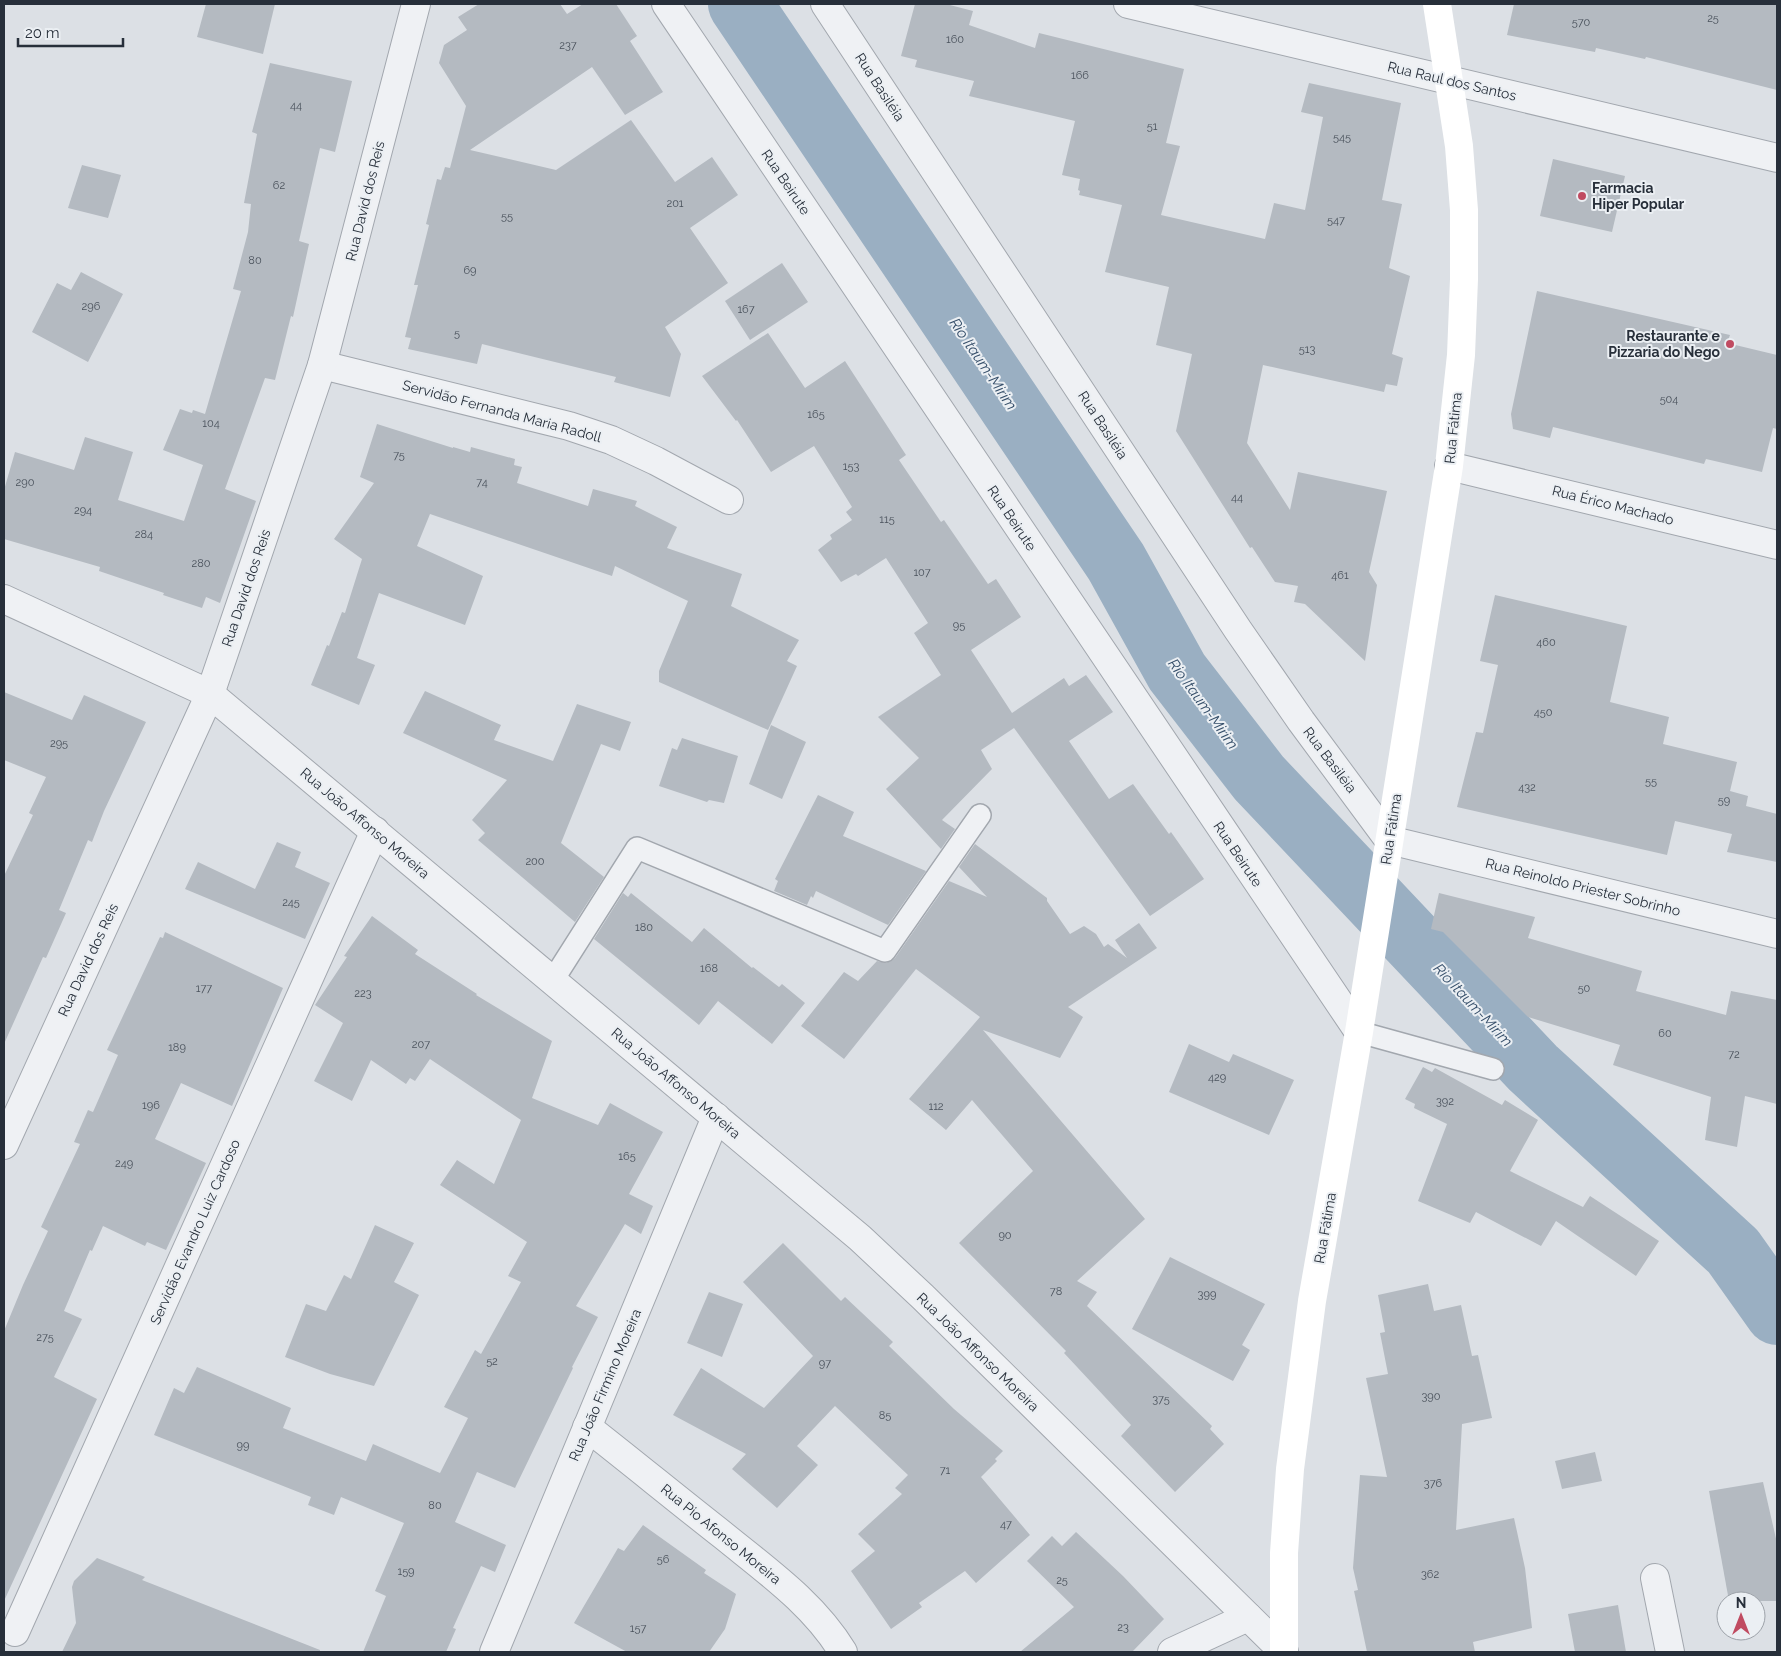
<svg xmlns="http://www.w3.org/2000/svg" width="1781" height="1656" viewBox="0 0 1781 1656" font-family="Raleway,sans-serif">
<rect width="100%" height="100%" fill="#dce0e5"/>
<g fill="none" stroke-linecap="round" stroke-linejoin="round">
<!-- river -->
<polyline stroke="#9aafc2" stroke-width="64" points="740,4 1116,562 1177,672 1259,778 1533,1068 1733,1251 1777,1313"/>
</g>
<!-- building -->
<g fill="#b4bac1">
<polygon points="206,4 275,4 263,54 197,37"/>
<polygon points="479,4 560,4 567,14 583,4 616,4 637,36 630,41 663,92 625,115 592,67 470,150 556,170 631,120 675,182 712,157 738,195 690,228 728,283 665,327 681,354 670,397 614,382 616,377 482,344 477,364 408,349 411,338 405,337 418,285 414,285 429,225 426,224 437,179 441,180 445,167 450,168 466,106 439,63 444,45 467,30 458,17"/>
<polygon points="915,4 946,4 973,11 969,25 1035,48 1039,33 1184,69 1166,143 1180,146 1161,215 1265,239 1274,203 1305,210 1323,117 1301,112 1309,83 1401,103 1382,200 1402,204 1389,268 1410,276 1392,354 1403,358 1397,386 1386,384 1384,392 1263,365 1247,443 1290,510 1298,472 1387,491 1369,572 1377,585 1365,661 1305,604 1294,602 1298,586 1275,582 1252,547 1250,548 1176,431 1192,354 1156,345 1169,287 1105,272 1122,205 1079,195 1080,191 1078,190 1080,179 1062,175 1075,121 969,96 974,81 915,67 917,60 901,56"/>
<polygon points="1514,4 1777,4 1777,90 1646,57 1645,59 1596,48 1595,52 1507,35"/>
<polygon points="270,63 352,81 335,152 320,148 299,241 309,244 293,317 291,316 275,380 265,378 225,489 256,501 220,603 206,597 202,608 163,595 164,593 99,571 100,567 4,539 4,490 15,452 74,470 85,437 133,452 118,500 184,521 203,465 163,450 180,409 192,413 193,410 205,414 241,291 233,289 248,232 251,204 244,203 257,134 252,132"/>
<polygon points="1553,159 1625,176 1612,232 1540,216"/>
<polygon points="82,165 121,175 108,218 68,208"/>
<polygon points="782,263 808,302 750,340 725,301"/>
<polygon points="81,272 123,294 88,362 32,332 57,283 71,290"/>
<polygon points="1537,291 1730,335 1727,343 1777,355 1777,429 1773,428 1762,472 1706,459 1704,464 1553,427 1550,438 1513,429 1511,414"/>
<polygon points="768,333 805,388 845,361 906,455 899,460 941,522 944,520 988,584 996,579 1021,617 971,650 1012,713 1064,678 1069,686 1086,675 1113,712 1069,741 1109,799 1133,784 1169,834 1171,832 1204,879 1150,916 1014,728 981,750 992,769 942,820 955,829 941,849 886,789 919,758 878,717 941,675 914,633 928,623 886,558 858,576 856,574 841,582 818,550 832,539 830,535 852,520 846,512 852,507 814,446 771,472 737,420 736,421 702,376"/>
<polygon points="377,424 453,448 453,447 470,452 471,447 515,459 514,465 522,467 517,483 588,506 593,489 637,501 635,506 677,527 667,548 742,574 731,606 799,640 787,661 797,666 768,730 659,682 659,671 688,601 615,566 612,576 430,514 417,546 483,576 465,625 379,593 357,658 375,665 359,705 311,685 327,645 329,646 342,612 345,613 362,559 334,539 374,483 360,477"/>
<polygon points="1495,595 1627,626 1610,702 1669,717 1663,744 1737,762 1730,791 1748,796 1746,806 1777,814 1777,862 1727,852 1732,834 1675,821 1667,855 1457,807 1476,732 1483,733 1498,665 1480,661"/>
<polygon points="425,691 501,725 494,740 553,761 577,704 631,722 620,751 601,744 561,843 604,877 575,922 478,840 485,833 472,820 507,780 403,733"/>
<polygon points="4,692 72,720 84,695 146,722 104,811 92,842 88,840 59,910 66,913 46,958 43,957 4,1044 4,876 33,815 29,813 46,777 4,760"/>
<polygon points="771,725 806,742 782,799 749,784"/>
<polygon points="682,738 738,756 724,803 709,800 707,802 659,786 672,748 677,750"/>
<polygon points="818,795 854,812 843,836 926,871 888,925 816,891 813,898 811,896 807,905 774,891 778,881 775,879"/>
<polygon points="277,842 301,852 295,867 330,883 305,939 185,889 198,862 255,889"/>
<polygon points="975,844 1047,898 1047,901 1070,934 1084,926 1096,934 1104,947 1108,944 1127,958 1115,940 1139,923 1157,948 1068,1007 1083,1017 1060,1058 983,1030 1145,1219 1077,1281 1097,1292 1087,1306 1212,1426 1210,1429 1224,1444 1175,1492 1121,1436 1131,1425 1064,1353 1066,1351 959,1243 1033,1171 972,1100 946,1130 909,1099 980,1017 916,969 844,1059 801,1026 844,972 858,981 877,961 886,963 895,958 949,881 987,897 959,867"/>
<polygon points="623,893 628,897 631,893 692,942 704,928 752,968 753,967 779,987 782,984 805,1003 772,1044 718,1001 699,1025 594,939"/>
<polygon points="1439,893 1535,917 1528,938 1642,971 1636,991 1726,1015 1731,991 1777,1000 1777,1104 1745,1096 1737,1147 1705,1140 1711,1097 1613,1065 1620,1045 1528,1017 1443,932 1431,929"/>
<polygon points="372,916 418,950 415,954 477,994 476,995 552,1041 532,1098 598,1125 610,1103 663,1132 629,1194 653,1206 641,1234 625,1224 576,1306 598,1317 572,1367 573,1368 515,1488 477,1472 455,1522 506,1545 495,1572 481,1566 453,1628 456,1629 446,1652 363,1652 386,1596 375,1591 404,1523 341,1497 334,1515 308,1505 311,1497 154,1435 174,1388 184,1393 197,1367 291,1408 283,1428 366,1461 373,1444 440,1473 468,1418 444,1407 475,1350 481,1354 521,1282 508,1276 527,1242 440,1185 457,1160 494,1184 521,1120 430,1059 415,1081 410,1078 406,1084 371,1060 352,1101 314,1081 343,1023 315,1005 347,957 344,956"/>
<polygon points="165,932 283,988 232,1106 181,1083 155,1139 206,1163 166,1250 147,1242 145,1246 103,1226 92,1251 90,1250 64,1311 82,1319 54,1377 97,1399 4,1601 4,1331 23,1285 48,1231 41,1227 80,1144 74,1142 88,1110 93,1112 118,1055 107,1050 160,937 163,938"/>
<polygon points="1189,1044 1229,1062 1233,1054 1294,1080 1269,1135 1169,1092"/>
<polygon points="1423,1067 1432,1072 1435,1068 1502,1105 1505,1100 1538,1120 1510,1171 1583,1207 1590,1196 1659,1241 1636,1276 1556,1221 1541,1246 1476,1212 1470,1223 1418,1201 1447,1124 1414,1108 1415,1104 1405,1099"/>
<polygon points="375,1225 414,1243 394,1282 419,1295 374,1386 330,1374 285,1357 306,1304 326,1311 344,1275 351,1279"/>
<polygon points="783,1243 841,1301 845,1297 893,1342 889,1346 954,1409 1003,1451 995,1459 997,1461 981,1477 1030,1535 976,1583 965,1571 919,1603 922,1607 891,1629 851,1571 875,1551 858,1534 902,1494 895,1488 908,1475 835,1406 797,1446 818,1465 777,1508 732,1469 746,1454 673,1415 701,1368 764,1408 813,1356 743,1282"/>
<polygon points="1170,1257 1265,1304 1242,1345 1250,1350 1233,1381 1132,1329"/>
<polygon points="1428,1284 1434,1311 1461,1305 1472,1356 1478,1355 1492,1418 1462,1424 1456,1530 1514,1518 1525,1568 1532,1628 1473,1642 1475,1652 1367,1652 1354,1591 1358,1590 1353,1568 1360,1475 1387,1477 1366,1378 1388,1374 1380,1333 1385,1332 1378,1295"/>
<polygon points="709,1292 743,1304 722,1357 687,1343"/>
<polygon points="1595,1452 1602,1481 1562,1489 1555,1461"/>
<polygon points="1763,1482 1777,1543 1777,1601 1729,1601 1709,1491"/>
<polygon points="643,1525 706,1570 704,1573 736,1594 725,1629 709,1652 627,1652 574,1623 618,1548 624,1551"/>
<polygon points="1076,1532 1123,1576 1164,1619 1132,1652 1020,1652 1074,1607 1027,1561 1052,1536 1062,1546"/>
<polygon points="97,1558 145,1577 142,1580 320,1650 320,1652 62,1652 76,1623 72,1587 74,1581"/>
<polygon points="1618,1605 1626,1652 1575,1652 1568,1614"/>
</g>
<g fill="none" stroke-linecap="round" stroke-linejoin="round">
<defs>
<g id="service">
<polyline points="553,980 637,848 885,951 980,815"/>
<polyline points="1359,1032 1493,1069"/>
</g>
<g id="minor">
<polyline points="666,4 1359,1032"/>
<polyline points="825,4 1238,630 1301,721 1389,840 1777,934"/>
<polyline points="1128,4 1777,158"/>
<polyline points="322,365 569,426 611,440 656,461 729,500"/>
<polyline points="1449,466 1777,545"/>
<polyline points="4,599 210,694 860,1238 923,1297 1284,1652"/>
<polyline points="4,1145 210,694 322,365 416,4"/>
<path d="M587 1427C633 1463 678 1500 724 1536 767 1571 814 1604 843 1652"/>
<polyline points="1655,1578 1670,1652"/>
<polyline points="15,1632 375,831"/>
<polyline points="494,1652 716,1117"/>
<polyline points="1172,1652 1248,1617"/>
</g>
</defs>
<!-- service casing -->
<use href="#service" stroke="#a2a7ae" stroke-width="24"/>
<!-- minor casing -->
<use href="#minor" stroke="#a2a7ae" stroke-width="30"/>
<!-- service -->
<use href="#service" stroke="#eff1f4" stroke-width="21"/>
<!-- minor -->
<use href="#minor" stroke="#eff1f4" stroke-width="28"/>
<!-- secondary -->
<polyline stroke="#fff" stroke-width="28" points="1284,1652 1284,1553 1290,1469 1312,1301 1359,1032 1449,466 1461,355 1464,279 1464,210 1459,146 1437,4"/>
</g>
<!-- markers -->
<g fill="#c04b61" stroke="#ebeff3" stroke-width="2">
<circle cx="1582" cy="196" r="5"/>
<circle cx="1730" cy="344" r="5"/>
</g>
<g text-anchor="middle" dominant-baseline="central" stroke-width="4" stroke-linejoin="round" paint-order="stroke">
<!-- number labels -->
<g font-size="11" fill="#4a525c">
<text x="1713" y="18">25</text>
<text x="1581" y="22">570</text>
<text x="955" y="39">160</text>
<text x="568" y="45">237</text>
<text x="1080" y="75">166</text>
<text x="296" y="105">44</text>
<text x="1152" y="126">51</text>
<text x="1342" y="137">545</text>
<text x="279" y="185">62</text>
<text x="675" y="203">201</text>
<text x="507" y="216">55</text>
<text x="1336" y="220">547</text>
<text x="255" y="260">80</text>
<text x="470" y="270">69</text>
<text x="91" y="306">296</text>
<text x="746" y="309">167</text>
<text x="457" y="333">5</text>
<text x="1307" y="349">513</text>
<text x="1669" y="399">504</text>
<text x="816" y="414">165</text>
<text x="211" y="423">104</text>
<text x="399" y="455">75</text>
<text x="851" y="466">153</text>
<text x="25" y="482">290</text>
<text x="482" y="482">74</text>
<text x="1237" y="497">44</text>
<text x="83" y="510">294</text>
<text x="887" y="519">115</text>
<text x="144" y="534">284</text>
<text x="201" y="563">280</text>
<text x="922" y="572">107</text>
<text x="1340" y="575">461</text>
<text x="959" y="625">95</text>
<text x="1546" y="642">460</text>
<text x="1543" y="712">450</text>
<text x="59" y="743">295</text>
<text x="1651" y="781">55</text>
<text x="1527" y="787">432</text>
<text x="1724" y="800">59</text>
<text x="535" y="861">200</text>
<text x="291" y="902">245</text>
<text x="644" y="927">180</text>
<text x="709" y="968">168</text>
<text x="204" y="988">177</text>
<text x="1584" y="988">50</text>
<text x="363" y="993">223</text>
<text x="1665" y="1033">60</text>
<text x="421" y="1044">207</text>
<text x="177" y="1047">189</text>
<text x="1734" y="1054">72</text>
<text x="1217" y="1077">429</text>
<text x="1445" y="1101">392</text>
<text x="151" y="1105">196</text>
<text x="936" y="1106">112</text>
<text x="627" y="1156">165</text>
<text x="124" y="1163">249</text>
<text x="1005" y="1235">90</text>
<text x="1056" y="1291">78</text>
<text x="1207" y="1294">399</text>
<text x="45" y="1337">275</text>
<text x="492" y="1361">52</text>
<text x="825" y="1363">97</text>
<text x="1431" y="1396">390</text>
<text x="1161" y="1399">375</text>
<text x="885" y="1415">85</text>
<text x="243" y="1445">99</text>
<text x="945" y="1470">71</text>
<text x="1433" y="1483">376</text>
<text x="435" y="1505">80</text>
<text x="1006" y="1524">47</text>
<text x="663" y="1559">56</text>
<text x="406" y="1571">159</text>
<text x="1430" y="1574">362</text>
<text x="1062" y="1580">25</text>
<text x="1123" y="1627">23</text>
<text x="638" y="1628">157</text>
</g>
<!-- street labels -->
<g font-size="14" fill="#272f3a" stroke="#ebeff3">
<text transform="translate(1452 81) rotate(13)">Rua Raul dos Santos</text>
<text transform="translate(880 87) rotate(57)">Rua Basiléia</text>
<text transform="translate(786 182) rotate(56)">Rua Beirute</text>
<text transform="translate(365 201) rotate(-76)">Rua David dos Reis</text>
<text transform="translate(502 411) rotate(15)">Servidão Fernanda Maria Radoll</text>
<text transform="translate(1103 425) rotate(57)">Rua Basiléia</text>
<text transform="translate(1453 428) rotate(-84)">Rua Fátima</text>
<text transform="translate(1613 505) rotate(14)">Rua Érico Machado</text>
<text transform="translate(1012 518) rotate(56)">Rua Beirute</text>
<text transform="translate(246 588) rotate(-71)">Rua David dos Reis</text>
<text transform="translate(1330 760) rotate(53)">Rua Basiléia</text>
<text transform="translate(365 823) rotate(40)">Rua João Affonso Moreira</text>
<text transform="translate(1391 829) rotate(-81)">Rua Fátima</text>
<text transform="translate(1238 854) rotate(56)">Rua Beirute</text>
<text transform="translate(1583 887) rotate(14)">Rua Reinoldo Priester Sobrinho</text>
<text transform="translate(88 960) rotate(-65)">Rua David dos Reis</text>
<text transform="translate(676 1083) rotate(40)">Rua João Affonso Moreira</text>
<text transform="translate(1325 1228) rotate(-80)">Rua Fátima</text>
<text transform="translate(195 1232) rotate(-66)">Servidão Evandro Luiz Cardoso</text>
<text transform="translate(978 1352) rotate(44)">Rua João Affonso Moreira</text>
<text transform="translate(605 1385) rotate(-67)">Rua João Firmino Moreira</text>
<text transform="translate(721 1534) rotate(39)">Rua Pio Afonso Moreira</text>
</g>
<!-- poi labels -->
<g font-size="14" font-weight="bold" fill="#272f3a" stroke="#ebeff3" text-anchor="start">
<text x="1592" y="188">Farmacia<tspan x="1592" dy="16">Hiper Popular</tspan></text>
<text x="1720" y="336" text-anchor="end">Restaurante e<tspan x="1720" dy="16">Pizzaria do Nego</tspan></text>
</g>
<!-- water labels -->
<g font-size="15" font-style="italic" fill="#364f6a" stroke="#ebeff3">
<text transform="translate(983 364) rotate(56)">Rio Itaum-Mirim</text>
<text transform="translate(1203 704) rotate(54)">Rio Itaum-Mirim</text>
<text transform="translate(1473 1005) rotate(47)">Rio Itaum-Mirim</text>
</g>
</g>
<!-- border -->
<rect width="1781" height="1656" fill="none" stroke="#272f3a" stroke-width="10"/>
<!-- north arrow -->
<g transform="translate(1741 1616)"><circle r="24" fill="#ebeff3" stroke="#9da2a9"/>
<path d="M0-4L9 19L0 12L-9 19Z" fill="#c04b61"/>
<text y="-8" font-size="14" font-weight="bold" text-anchor="middle" fill="#272f3a">N</text>
</g>
<!-- scale -->
<path d="M18 38v8h105v-8" fill="none" stroke="#272f3a" stroke-width="2.5"/>
<text x="25" y="38" font-size="15" fill="#272f3a" stroke="#ebeff3" stroke-width="4" paint-order="stroke">20 m</text>
</svg>
